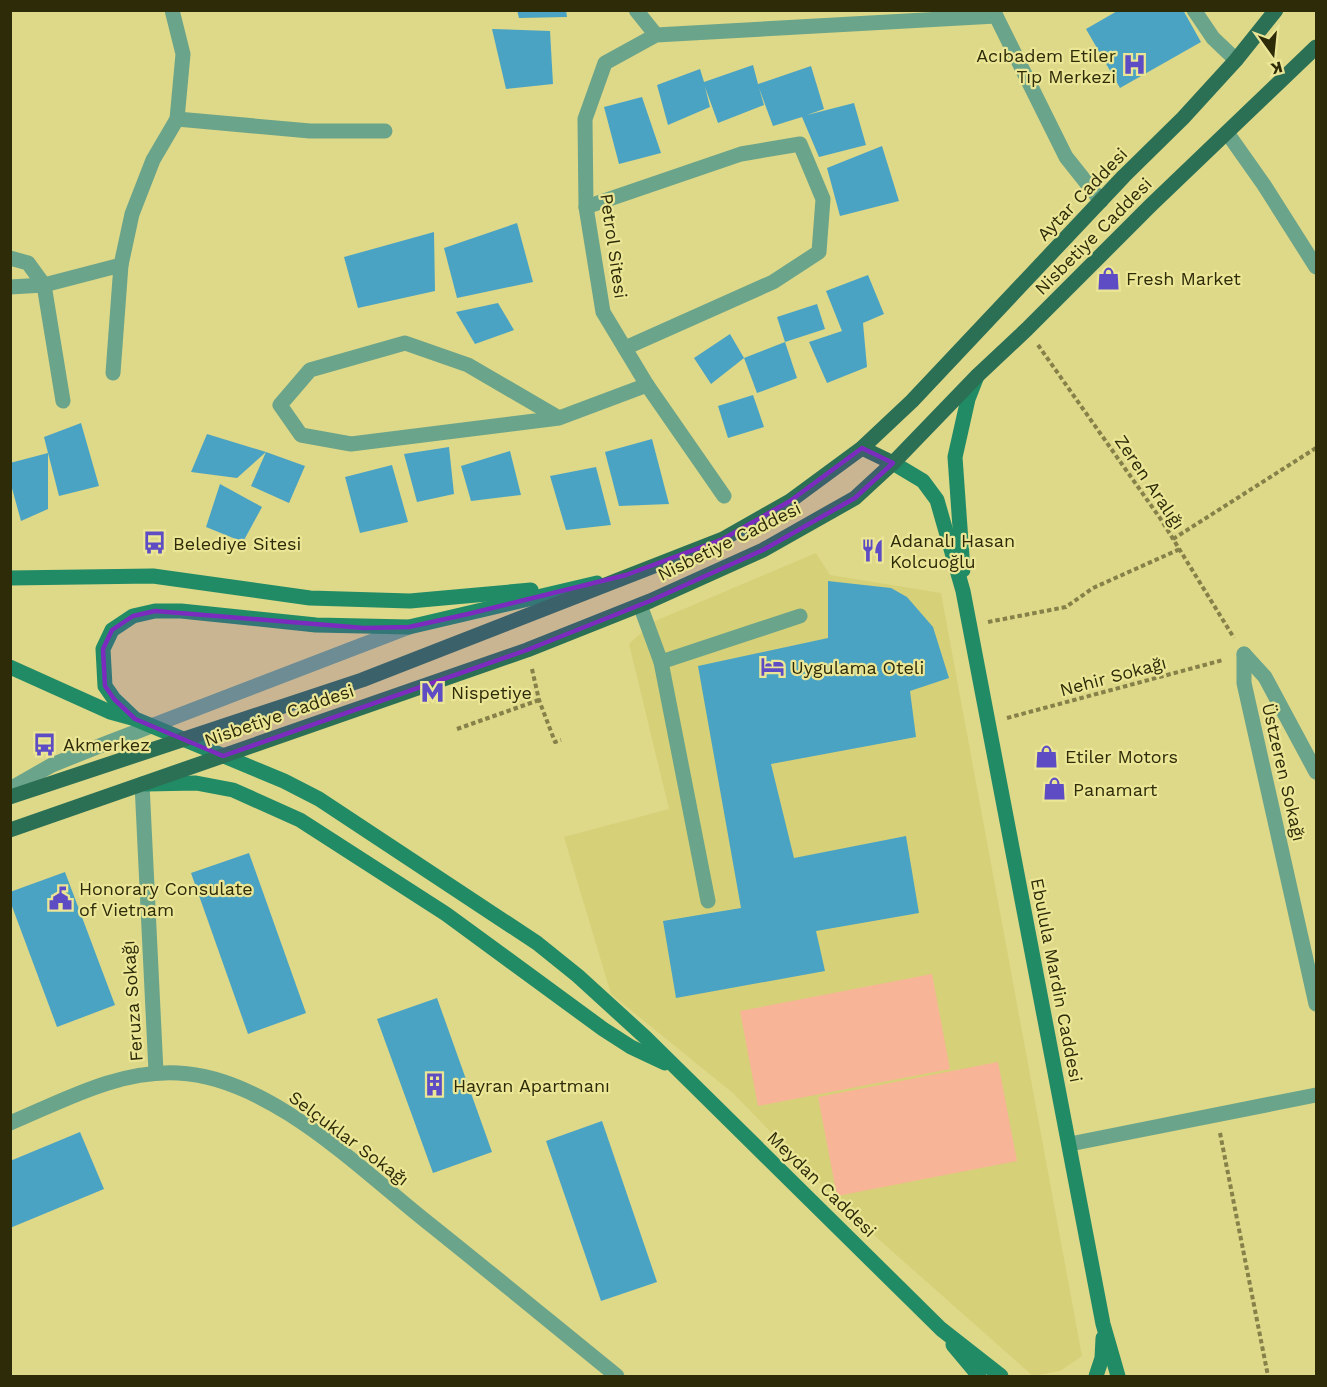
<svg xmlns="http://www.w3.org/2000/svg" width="1327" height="1387" viewBox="0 0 1327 1387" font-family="'Work Sans',sans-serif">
<rect width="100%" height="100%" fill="#ded889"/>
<!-- built -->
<polygon fill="#d6d078" points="816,553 830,575 941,593 1082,1356 1060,1371 1033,1376 849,1213 734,1094 611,994 564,837 669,809 629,644 653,622"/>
<!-- green -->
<g fill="#f8b496">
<polygon points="932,974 950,1069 758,1106 740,1011"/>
<polygon points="998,1062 1017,1161 837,1196 818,1097"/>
</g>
<!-- building -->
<g fill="#4ba3c3">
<polygon points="517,10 566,10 567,17 519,18"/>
<polygon points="1119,10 1183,10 1201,42 1120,88 1086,29"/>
<polygon points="492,29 550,31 553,84 506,89"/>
<polygon points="753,65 758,84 811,66 824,109 807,115 854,103 866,145 819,157 802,117 773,126 759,88 764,105 718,123 705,87 710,107 668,125 657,85 700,69 704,82"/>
<polygon points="642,97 661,153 619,164 604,107"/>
<polygon points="882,146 899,201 840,216 827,168"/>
<polygon points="517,223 533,282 457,298 444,248"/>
<polygon points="434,232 435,291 358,308 344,257"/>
<polygon points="868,275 884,314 863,323 867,367 827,383 809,342 842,331 826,291"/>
<polygon points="498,303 514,330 475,344 456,312"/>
<polygon points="817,304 825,329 785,342 777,317"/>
<polygon points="730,334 744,358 711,384 694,358"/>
<polygon points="785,342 797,378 757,393 744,358"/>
<polygon points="753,395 764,427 728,438 718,406"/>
<polygon points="81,423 99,486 59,496 48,453 48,509 21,521 10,481 10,463 48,453 44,437"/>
<polygon points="207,434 266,452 305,466 289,503 251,486 266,452 237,478 191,472"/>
<polygon points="652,439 669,504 619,506 605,452"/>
<polygon points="449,447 454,494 417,502 404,454"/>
<polygon points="510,451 521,495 471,501 461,466"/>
<polygon points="392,465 408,522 360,533 345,477"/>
<polygon points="596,467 611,525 566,530 550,476"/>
<polygon points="220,484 262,507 243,542 206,527"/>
<polygon points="828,581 891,588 907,597 933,627 949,678 910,691 916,737 771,764 794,858 906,836 919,913 816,931 825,971 676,998 663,921 741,908 698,666 828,638"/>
<polygon points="249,853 306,1013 248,1034 191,873"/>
<polygon points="65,872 115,1005 57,1027 10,901 10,892"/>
<polygon points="437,998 492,1152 433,1173 377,1019"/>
<polygon points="602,1121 657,1282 601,1301 546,1141"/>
<polygon points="80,1132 104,1189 10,1228 10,1161"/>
</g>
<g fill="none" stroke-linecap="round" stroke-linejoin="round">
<!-- path -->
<g stroke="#868149" stroke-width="4" stroke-dasharray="4.5 3" stroke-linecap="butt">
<polyline points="1038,345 1162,521 1234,638"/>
<polyline points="1173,539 1316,448"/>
<polyline points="988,622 1066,607 1093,588 1180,549"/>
<polyline points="532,669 539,700 555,742 561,740"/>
<polyline points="1007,718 1223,660"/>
<polyline points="457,729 539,700"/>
<polyline points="1220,1133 1268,1376"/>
</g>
<!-- service -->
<g stroke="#6aa48a" stroke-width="15">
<polyline points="10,258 28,263 44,285 63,401"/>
<polyline points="113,373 121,265"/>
<polyline points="640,605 661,662 708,901"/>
<polyline points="661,662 800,616"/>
<polyline points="10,789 52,765 107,743 409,627"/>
</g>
<!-- minor -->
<g stroke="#6aa48a" stroke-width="15">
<polyline points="636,10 656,35"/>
<polyline points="993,10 1066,157 1101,201"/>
<polyline points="1194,10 1213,38 1236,60"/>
<polyline points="177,119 310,131 385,131"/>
<polyline points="1228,134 1264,185 1316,267"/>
<polyline points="586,207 741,154 800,144 823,199 819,252 773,282 625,348"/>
<polyline points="10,287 44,285 121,265 132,214 153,160 177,119 183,54 172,10"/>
<polyline points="559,418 468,365 405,343 310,370 280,405 301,435 351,444 559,418 647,385"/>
<polyline points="724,496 647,385 603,312 586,207 585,119 605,63 656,35 996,16"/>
<polyline points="1244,654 1244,683 1316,1004"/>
<polyline points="1244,654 1265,677 1316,772"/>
<polyline points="142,784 156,1072"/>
<path d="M10 1123C65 1100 118 1070 178 1073 269 1077 359 1168 427 1222 491 1273 554 1325 617 1376"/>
<polyline points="1070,1144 1316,1095"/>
</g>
<!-- secondary -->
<g stroke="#218b66" stroke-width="15">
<polyline points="893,463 923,481 937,500 963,591 1103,1324 1118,1376"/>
<polyline points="963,570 955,457 968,399 977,376"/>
<polyline points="10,578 153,576 310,598 410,601 531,590"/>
<polyline points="597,583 409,627 316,625 181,611 155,611 133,616 112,630 103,649 105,686 114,699 135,719 284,781 319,799 537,943 578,976 646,1038 941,1329 1001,1376"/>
<polyline points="10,667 110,712 132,718"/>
<polyline points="146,784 196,783 233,790 300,820 446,914 603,1029 631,1047 665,1063"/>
<polyline points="953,1345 979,1376"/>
<polyline points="1096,1376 1102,1358 1103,1338"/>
</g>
<!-- primary -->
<g stroke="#2b7055" stroke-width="15">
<polyline points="862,448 893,463"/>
<polyline points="10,797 362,680 723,539 790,501 862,448 912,401 1124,176 1183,118 1236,60 1276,10"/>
<polyline points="10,830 527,650 650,601 763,550 855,498 893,463 977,376 1027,329 1151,205 1316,47"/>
</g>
</g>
<!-- marked area -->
<path fill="#7b2cbf" fill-opacity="0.2" stroke="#7b2cbf" stroke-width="4.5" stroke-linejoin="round" d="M862 448 893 463 855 498 763 550 650 601 527 650 223 756 135 719 114 699 105 686 103 649 112 630 133 616 155 611 364 628 409 627 468 614 626 575 723 539 790 501Z"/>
<!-- icons -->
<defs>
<symbol id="hospital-bare" viewBox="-9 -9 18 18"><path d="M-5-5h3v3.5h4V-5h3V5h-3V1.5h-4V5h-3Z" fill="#5e4cc5" stroke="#ebe696" stroke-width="2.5" paint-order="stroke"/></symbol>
<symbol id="shop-bare" viewBox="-9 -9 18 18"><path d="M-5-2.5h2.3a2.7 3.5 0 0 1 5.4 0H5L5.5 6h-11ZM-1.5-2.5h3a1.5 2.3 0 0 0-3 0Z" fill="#5e4cc5" stroke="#ebe696" stroke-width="2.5" paint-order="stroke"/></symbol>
<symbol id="bus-bare" viewBox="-9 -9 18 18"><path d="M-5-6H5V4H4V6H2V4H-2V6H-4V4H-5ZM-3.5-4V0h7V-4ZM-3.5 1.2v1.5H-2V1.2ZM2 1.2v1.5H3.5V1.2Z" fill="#5e4cc5" stroke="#ebe696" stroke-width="2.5" paint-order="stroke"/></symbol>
<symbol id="restaurant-bare" viewBox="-9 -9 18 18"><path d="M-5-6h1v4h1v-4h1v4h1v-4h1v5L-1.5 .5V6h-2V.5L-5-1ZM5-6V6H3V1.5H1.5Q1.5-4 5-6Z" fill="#5e4cc5" stroke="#ebe696" stroke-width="2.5" paint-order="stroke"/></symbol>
<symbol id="hotel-bare" viewBox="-9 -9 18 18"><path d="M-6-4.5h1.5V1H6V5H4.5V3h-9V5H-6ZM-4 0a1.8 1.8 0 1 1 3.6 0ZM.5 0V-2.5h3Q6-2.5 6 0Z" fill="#5e4cc5" stroke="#ebe696" stroke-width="2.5" paint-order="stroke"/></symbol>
<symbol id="metro-bare" viewBox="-9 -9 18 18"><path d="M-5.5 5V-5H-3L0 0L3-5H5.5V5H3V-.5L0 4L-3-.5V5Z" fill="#5e4cc5" stroke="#ebe696" stroke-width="2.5" paint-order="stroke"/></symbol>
<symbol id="civic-bare" viewBox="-9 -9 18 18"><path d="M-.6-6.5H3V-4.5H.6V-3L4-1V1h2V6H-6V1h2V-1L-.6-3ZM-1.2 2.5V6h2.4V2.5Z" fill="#5e4cc5" stroke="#ebe696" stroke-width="2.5" paint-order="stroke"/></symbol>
<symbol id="building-bare" viewBox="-9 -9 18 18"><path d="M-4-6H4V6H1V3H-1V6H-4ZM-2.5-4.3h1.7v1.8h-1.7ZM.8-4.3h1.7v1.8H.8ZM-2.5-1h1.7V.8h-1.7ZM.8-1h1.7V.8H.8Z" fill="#5e4cc5" stroke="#ebe696" stroke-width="2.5" paint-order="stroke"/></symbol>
</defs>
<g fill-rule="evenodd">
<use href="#hospital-bare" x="1118" y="48" width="33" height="33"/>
<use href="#shop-bare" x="1092" y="262" width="33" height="33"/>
<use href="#bus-bare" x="138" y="526" width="33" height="33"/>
<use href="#restaurant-bare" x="856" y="534" width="33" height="33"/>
<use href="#hotel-bare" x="756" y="650" width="33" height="33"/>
<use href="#metro-bare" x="416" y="676" width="33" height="33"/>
<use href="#bus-bare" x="28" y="728" width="33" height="33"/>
<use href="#shop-bare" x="1030" y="740" width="33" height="33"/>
<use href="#shop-bare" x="1038" y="772" width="33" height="33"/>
<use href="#civic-bare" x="44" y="882" width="33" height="33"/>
<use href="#building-bare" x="418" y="1068" width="33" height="33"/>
</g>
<g text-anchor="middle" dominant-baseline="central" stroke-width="4.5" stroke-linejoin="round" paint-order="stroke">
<!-- poi labels -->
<g font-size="18" fill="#2e2b09" stroke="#ebe696" text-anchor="start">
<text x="1116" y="55" text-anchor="end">Acıbadem Etiler<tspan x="1116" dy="21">Tıp Merkezi</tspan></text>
<text x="1126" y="278">Fresh Market</text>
<text x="890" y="540">Adanalı Hasan<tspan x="890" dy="21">Kolcuoğlu</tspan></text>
<text x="173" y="543">Belediye Sitesi</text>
<text x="791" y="667">Uygulama Oteli</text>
<text x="451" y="692">Nispetiye</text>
<text x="63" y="744">Akmerkez</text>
<text x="1065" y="756">Etiler Motors</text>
<text x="1073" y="789">Panamart</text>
<text x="79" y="888">Honorary Consulate<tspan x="79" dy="21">of Vietnam</tspan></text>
<text x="453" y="1085">Hayran Apartmanı</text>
</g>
<!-- street labels -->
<g font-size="18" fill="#2e2b09" stroke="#ebe696">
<text transform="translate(1082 194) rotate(-46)">Aytar Caddesi</text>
<text transform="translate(1093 236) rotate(-45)">Nisbetiye Caddesi</text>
<text transform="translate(614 246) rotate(82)">Petrol Sitesi</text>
<text transform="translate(1150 482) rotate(56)">Zeren Aralığı</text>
<text transform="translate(729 541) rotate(-26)">Nisbetiye Caddesi</text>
<text transform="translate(1113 676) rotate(-15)">Nehir Sokağı</text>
<text transform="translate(279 715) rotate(-19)">Nisbetiye Caddesi</text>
<text transform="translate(1284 772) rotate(77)">Üstzeren Sokağı</text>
<text transform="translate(1057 980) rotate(79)">Ebulula Mardin Caddesi</text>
<text transform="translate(132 1001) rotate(-94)">Feruza Sokağı</text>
<text transform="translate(349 1138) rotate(37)">Selçuklar Sokağı</text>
<text transform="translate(822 1184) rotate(44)">Meydan Caddesi</text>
</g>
</g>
<!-- border -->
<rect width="1327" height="1387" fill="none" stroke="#2e2b09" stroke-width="24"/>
<!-- north arrow -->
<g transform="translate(1273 54) rotate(165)" stroke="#ebe696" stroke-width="4.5" paint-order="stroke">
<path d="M0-4.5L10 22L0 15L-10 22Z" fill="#2e2b09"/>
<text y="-9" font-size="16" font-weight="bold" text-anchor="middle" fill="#2e2b09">K</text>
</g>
</svg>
